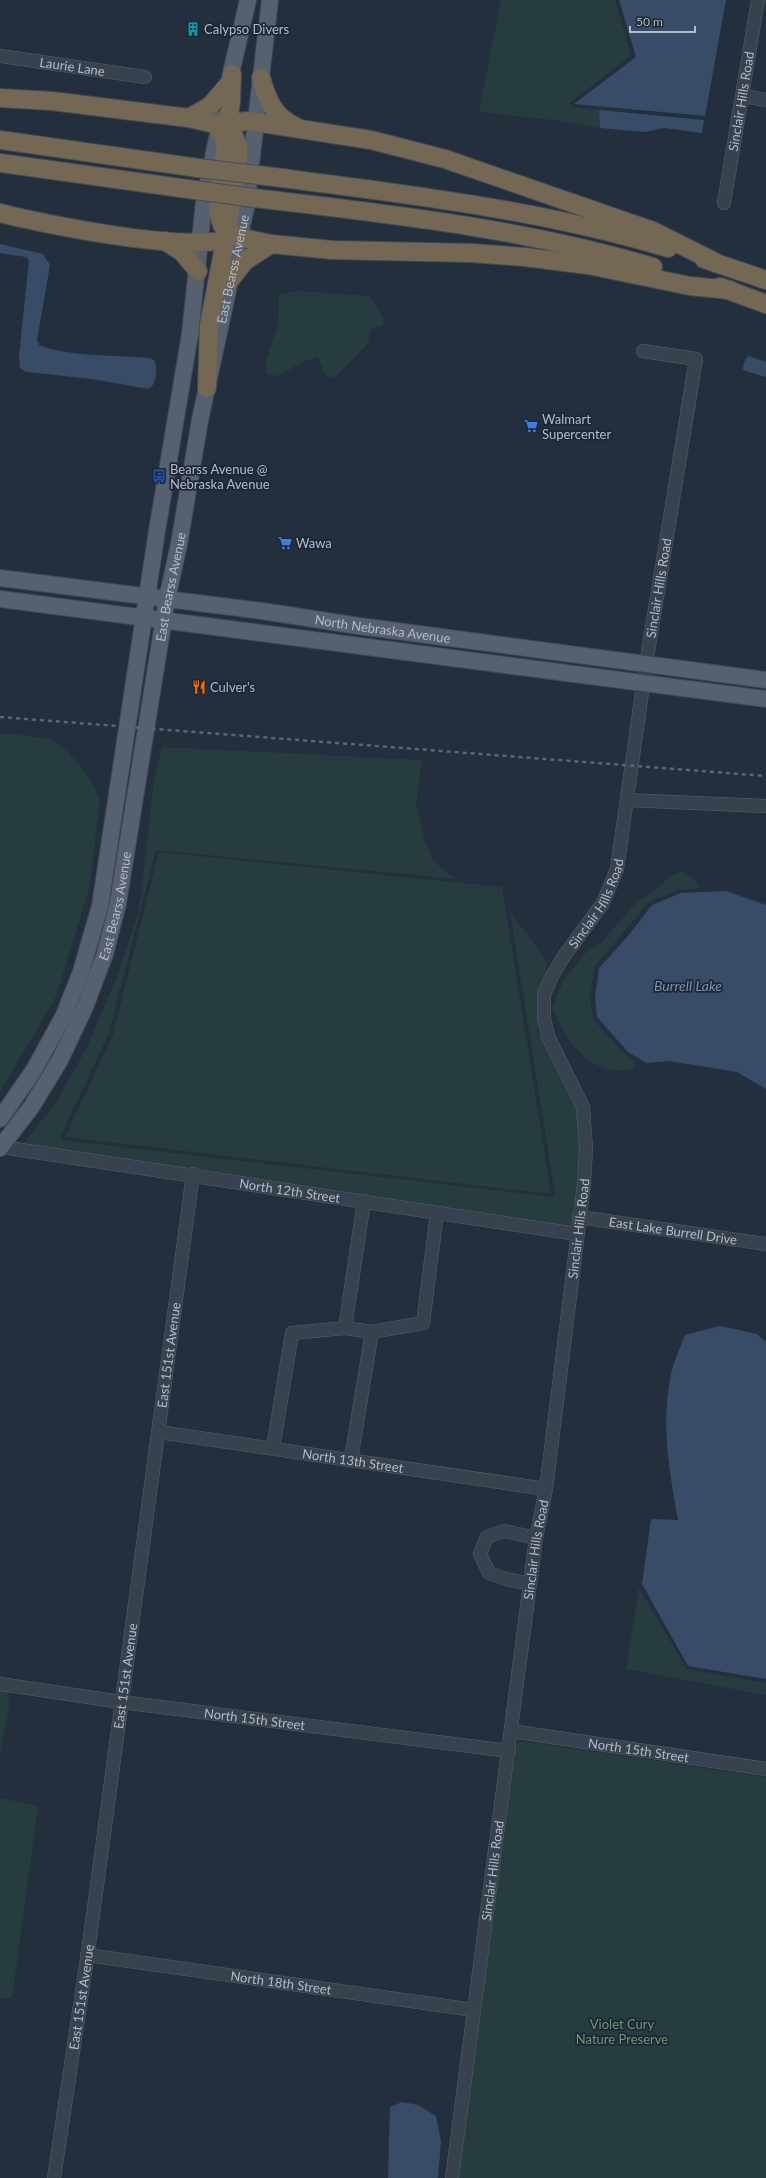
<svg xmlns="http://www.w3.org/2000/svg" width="766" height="2178" viewBox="0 0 766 2178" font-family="Lato,sans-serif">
<rect width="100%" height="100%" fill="#242f3e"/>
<!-- green -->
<g fill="#263c3f">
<polygon points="501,0 615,0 631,55 570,103 574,107 599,110 600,128 553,120 479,112"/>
<path d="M299 291 369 296 383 316V324L371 330 368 343 337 375 331 378 325 374 318 357C312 359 305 361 300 363 288 369 280 381 266 373V361L278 324 279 294Z"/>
<polygon points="0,734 12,734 53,740 68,752 83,769 93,784 100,799 89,890 56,996 0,1092"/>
<polygon points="162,747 422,760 416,805 424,838 432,860 456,879 156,850 109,1033 61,1135 62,1140 553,1197 555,1194 510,911 547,962 537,1030 553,1056 578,1108 580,1157 573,1229 22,1145 56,1103 87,1047 116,979 139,911 154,780"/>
<polygon points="159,852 502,887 551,1194 65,1137 113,1035"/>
<path d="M683 871 692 877 701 888 679 890 649 902 595 966 590 997 593 1019 625 1054 634 1060 635 1069C590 1077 569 1045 552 1008L564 979 589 949 597 947 639 900C655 893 666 876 683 871Z"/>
<polygon points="639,1588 687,1669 766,1683 766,1695 626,1669"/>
<polygon points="0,1690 8,1692 9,1706 0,1754"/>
<polygon points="522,1741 766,1777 766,2178 458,2178 516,1745"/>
<polygon points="0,1798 38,1806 12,1998 0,1998"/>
</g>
<!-- water -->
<g fill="#394c67">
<polygon points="619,0 726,0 705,116 574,104 636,57"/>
<polygon points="599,110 704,120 702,133 664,128 645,132 600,128"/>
<path d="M0 244 43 254 50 265 37 340 39 345C68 357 118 355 150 358L155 361C157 370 157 385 148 389L93 379 26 372 20 368 19 356 29 260 26 257 0 253Z"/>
<polygon points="748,356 766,362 766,377 743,370 744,362"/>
<polygon points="726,891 766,905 766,1089 737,1072 669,1061 646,1063 628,1052 597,1017 595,997 599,968 628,936 652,905 681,893"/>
<path d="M720 1326 757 1334 766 1342V1679L688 1666 642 1584 651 1519 678 1520C669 1468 660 1423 672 1370 675 1358 681 1346 685 1335Z"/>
<polygon points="402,2102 418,2105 436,2116 441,2141 438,2178 388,2178 390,2107"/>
</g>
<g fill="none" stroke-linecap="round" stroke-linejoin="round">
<defs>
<g id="minor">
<path id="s1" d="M0 56 145 77"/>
<polyline points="743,96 766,100"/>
<path id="s2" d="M724 203 758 0"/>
<polyline points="627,800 766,806"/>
<path id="s3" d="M2 1147 577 1234"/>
<path id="s4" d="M579 1217 766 1244"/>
<polyline points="345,1328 364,1201"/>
<path id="s5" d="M159 1432 546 1489"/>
<polyline points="273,1448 292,1333 345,1328 372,1332 423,1323 437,1213"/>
<polyline points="351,1459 372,1332"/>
<polyline points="530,1584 506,1579 489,1573 480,1554 487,1537 504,1531 536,1538"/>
<path id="s6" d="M0 1684 121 1702 509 1751"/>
<path id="s7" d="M511 1731 766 1769"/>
<path id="s8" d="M87 1955 474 2010"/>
<path id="s9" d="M54 2178 88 1952 193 1174"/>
<path id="s10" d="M452 2178 536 1538 546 1489 584 1184 586 1148 583 1107 548 1036 544 1018V995L552 976 562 959 603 903 617 869 646 664 696 359 643 351"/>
</g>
<g id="major">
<polyline points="228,86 248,0"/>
<path id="s11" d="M0 578 262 611 359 626 766 680"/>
<polyline points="0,599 766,699"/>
<polyline points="0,1119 34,1070 64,1015 81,972 100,906 157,531 190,334 204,202 221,119"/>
<path id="s12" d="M0 1148 32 1106 60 1060 85 1007 105 954 118 903 167 599 179 544 200 420 246 207 270 0"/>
</g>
<g id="highway">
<polyline points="232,74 231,101 218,211 222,225 233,236 271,244 332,250 471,253 525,257 588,265 690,286 730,290"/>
<path d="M261 78C267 99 274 117 295 126"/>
<polyline points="0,98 52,101 189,118 219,125 228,130 234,136 238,146 238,158 227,231 209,325 207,388"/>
<polyline points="189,118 210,106 229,84"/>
<polyline points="220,133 238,122 248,121 371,140 445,159 653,231 715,262"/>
<polyline points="0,140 198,168"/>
<polyline points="0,163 195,190"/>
<path d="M258 175C396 193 534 208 668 248"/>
<path d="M254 198C388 214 523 228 653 267"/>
<path d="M0 213C38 223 208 258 235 235"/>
<polyline points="165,241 182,252 198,271"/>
<polyline points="704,259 766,280"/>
<polyline points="230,280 245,261 271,244"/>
<polyline points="720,287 766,304"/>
</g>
</defs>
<!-- minor casing -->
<use href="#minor" stroke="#565f6c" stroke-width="14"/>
<!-- major casing -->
<use href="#major" stroke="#414a57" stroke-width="18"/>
<!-- highway casing -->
<use href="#highway" stroke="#434c59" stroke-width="20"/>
<!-- minor -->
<use href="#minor" stroke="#38414e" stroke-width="13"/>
<!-- major -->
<use href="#major" stroke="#56606e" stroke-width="16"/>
<!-- highway -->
<use href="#highway" stroke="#746855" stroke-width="18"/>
<!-- rail -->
<polyline stroke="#5a6575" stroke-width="2.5" stroke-dasharray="4 4" stroke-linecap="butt" points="0,717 766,776"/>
<defs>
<g id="highway-bridge">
<polyline points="198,168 258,175"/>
<polyline points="195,190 254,198"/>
</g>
</defs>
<!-- highway-bridge casing -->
<use href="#highway-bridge" stroke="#434c59" stroke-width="20" stroke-linecap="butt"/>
<!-- highway-bridge -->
<use href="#highway-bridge" stroke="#746855" stroke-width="18"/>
</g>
<!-- icons -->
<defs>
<symbol id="building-bare" viewBox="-9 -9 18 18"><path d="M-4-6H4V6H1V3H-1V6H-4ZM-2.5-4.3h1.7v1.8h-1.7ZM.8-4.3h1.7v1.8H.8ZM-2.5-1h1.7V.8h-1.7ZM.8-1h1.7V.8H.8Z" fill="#0f9aa8" stroke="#1d2633" stroke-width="2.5" paint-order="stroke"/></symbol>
<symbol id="supermarket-bare" viewBox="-9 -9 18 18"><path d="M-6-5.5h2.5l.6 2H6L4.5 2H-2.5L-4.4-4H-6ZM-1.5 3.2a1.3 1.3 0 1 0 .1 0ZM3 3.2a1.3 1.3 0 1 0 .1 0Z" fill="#3f7fe0" stroke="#1d2633" stroke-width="2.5" paint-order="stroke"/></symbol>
<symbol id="bus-bare" viewBox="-9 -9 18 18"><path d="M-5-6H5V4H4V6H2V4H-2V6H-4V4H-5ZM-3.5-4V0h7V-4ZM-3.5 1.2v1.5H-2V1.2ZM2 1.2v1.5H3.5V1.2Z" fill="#1a4fb4" stroke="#1d2633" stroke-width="2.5" paint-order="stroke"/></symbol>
<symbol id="restaurant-bare" viewBox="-9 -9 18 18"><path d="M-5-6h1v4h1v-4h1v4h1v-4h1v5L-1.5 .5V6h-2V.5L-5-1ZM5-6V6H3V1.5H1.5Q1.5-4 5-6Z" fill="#e8710a" stroke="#1d2633" stroke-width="2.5" paint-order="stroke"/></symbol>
</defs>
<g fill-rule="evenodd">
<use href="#building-bare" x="183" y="19" width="20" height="20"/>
<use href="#supermarket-bare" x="521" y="416" width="20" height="20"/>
<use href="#bus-bare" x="149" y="466" width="20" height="20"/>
<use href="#supermarket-bare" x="275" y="533" width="20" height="20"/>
<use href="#restaurant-bare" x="189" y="677" width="20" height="20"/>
</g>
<g text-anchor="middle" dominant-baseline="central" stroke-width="3.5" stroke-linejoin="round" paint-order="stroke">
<!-- poi labels -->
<g font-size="13" fill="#b4bcc9" stroke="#1d2633" text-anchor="start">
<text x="204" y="29">Calypso Divers</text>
<text x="542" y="419">Walmart<tspan x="542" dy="15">Supercenter</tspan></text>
<text x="170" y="469">Bearss Avenue @<tspan x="170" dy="15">Nebraska Avenue</tspan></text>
<text x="296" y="543">Wawa</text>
<text x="210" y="687">Culver's</text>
</g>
<!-- street labels -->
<g font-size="13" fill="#b4bcc9" stroke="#1d2633">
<text stroke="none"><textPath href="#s1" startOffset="73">Laurie Lane</textPath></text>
<text stroke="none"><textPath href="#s2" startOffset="103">Sinclair Hills Road</textPath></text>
<text stroke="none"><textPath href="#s12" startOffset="919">East Bearss Avenue</textPath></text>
<text stroke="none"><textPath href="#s12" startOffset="595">East Bearss Avenue</textPath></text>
<text stroke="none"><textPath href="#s10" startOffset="1631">Sinclair Hills Road</textPath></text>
<text stroke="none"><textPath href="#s11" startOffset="386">North Nebraska Avenue</textPath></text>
<text stroke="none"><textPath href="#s10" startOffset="1307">Sinclair Hills Road</textPath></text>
<text stroke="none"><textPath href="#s12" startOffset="271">East Bearss Avenue</textPath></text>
<text stroke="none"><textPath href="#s3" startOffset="291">North 12th Street</textPath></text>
<text stroke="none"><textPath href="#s10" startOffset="958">Sinclair Hills Road</textPath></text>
<text stroke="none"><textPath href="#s4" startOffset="95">East Lake Burrell Drive</textPath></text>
<text stroke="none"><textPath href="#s9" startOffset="831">East 151st Avenue</textPath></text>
<text stroke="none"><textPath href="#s5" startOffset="196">North 13th Street</textPath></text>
<text stroke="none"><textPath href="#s10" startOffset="634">Sinclair Hills Road</textPath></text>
<text stroke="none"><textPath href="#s9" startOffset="507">East 151st Avenue</textPath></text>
<text stroke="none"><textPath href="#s6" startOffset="257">North 15th Street</textPath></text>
<text stroke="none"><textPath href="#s7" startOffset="129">North 15th Street</textPath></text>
<text stroke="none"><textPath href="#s10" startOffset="310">Sinclair Hills Road</textPath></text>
<text stroke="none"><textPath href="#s8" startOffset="196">North 18th Street</textPath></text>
<text stroke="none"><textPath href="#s9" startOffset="183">East 151st Avenue</textPath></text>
</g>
<!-- park labels -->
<g font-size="13" fill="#6b9a76" stroke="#1d2633">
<text x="622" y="2024">Violet Cury<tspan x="622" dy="15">Nature Preserve</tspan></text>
</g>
<!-- water labels -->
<g font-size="14" font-style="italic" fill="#7c92b1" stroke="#1d2633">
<text x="688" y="985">Burrell Lake</text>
</g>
</g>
<!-- scale -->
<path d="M630 26v6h65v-6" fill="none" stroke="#b4bcc9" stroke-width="2"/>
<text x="636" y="26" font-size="12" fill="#b4bcc9" stroke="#1d2633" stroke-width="3" paint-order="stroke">50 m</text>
</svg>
